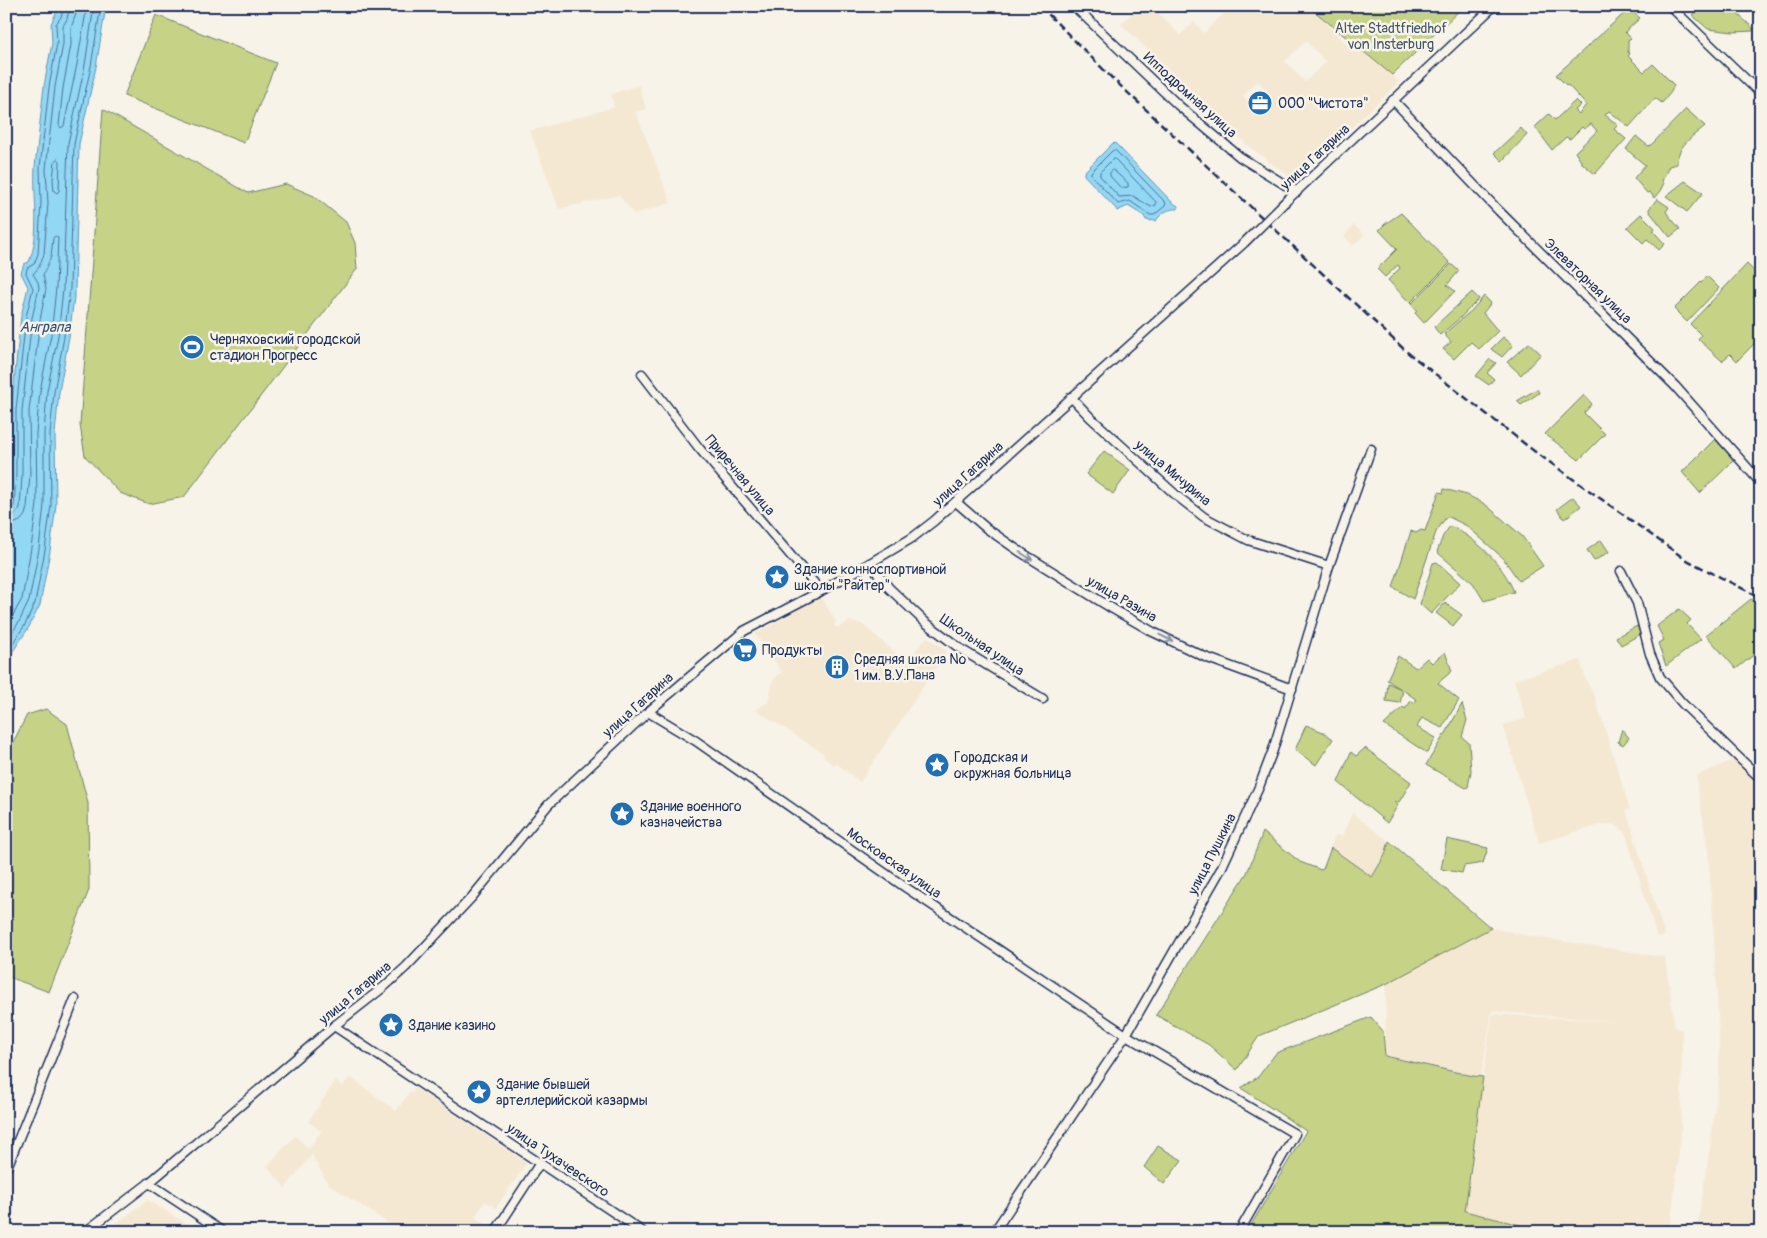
<svg xmlns="http://www.w3.org/2000/svg" width="1767" height="1238" viewBox="0 0 1767 1238" font-family="Pangolin,sans-serif">
<rect width="100%" height="100%" fill="#f7f3e8"/>
<filter id="ink" filterUnits="userSpaceOnUse"><feTurbulence type="fractalNoise" baseFrequency=".02" numOctaves="2"/><feDisplacementMap in="SourceGraphic" scale="10" xChannelSelector="R" yChannelSelector="G"/><feConvolveMatrix kernelMatrix="1 2 1 2 8 2 1 2 1" color-interpolation-filters="sRGB"/></filter>
<g filter="url(#ink)">
<!-- built -->
<g fill="#f5e8d3" fill-rule="evenodd">
<path d="M1139 6H1151L1180 35 1194 22 1204 33 1231 6H1310L1352 50 1358 45 1374 62 1377 59 1399 82 1296 181 1247 145 1121 24ZM1306 41 1326 62 1305 82 1285 61ZM1258 81 1272 97 1257 111 1243 96Z"/>
<polygon points="639,85 646,109 636,112 671,203 634,214 619,195 559,209 530,131 614,107 611,94"/>
<polygon points="1354,225 1364,235 1353,246 1344,236"/>
<polygon points="821,596 836,622 834,625 835,627 839,627 850,621 862,624 906,662 927,637 947,651 860,782 836,763 834,765 824,758 823,753 756,710 768,702 773,679 782,672 755,634"/>
<polygon points="1580,660 1586,680 1595,697 1630,809 1626,810 1665,936 1657,937 1625,832 1620,828 1612,824 1600,825 1539,843 1503,725 1526,718 1514,680"/>
<polygon points="1735,759 1761,782 1761,1190 1755,1213 1761,1216 1761,1221 1759,1222 1760,1226 1758,1232 1696,1232 1708,1161 1719,1077 1719,1035 1712,902 1708,852 1696,776"/>
<polygon points="1352,813 1389,841 1385,855 1372,877 1331,848 1335,835 1342,836"/>
<polygon points="1491,928 1530,936 1665,957 1675,1027 1682,1030 1681,1135 1671,1221 1667,1232 1547,1232 1465,1211 1492,1014 1620,1022 1492,1011 1481,1076 1473,1076 1385,1056 1386,984"/>
<polygon points="350,1077 396,1111 410,1091 412,1093 415,1088 527,1163 496,1208 485,1201 475,1217 485,1224 480,1232 402,1232 328,1184 312,1155 285,1188 267,1166 295,1136 309,1149 321,1131 308,1122 335,1081 342,1086"/>
<polygon points="148,1200 200,1232 104,1232"/>
</g>
<!-- green -->
<g fill="#c6d285" stroke="#708072">
<polygon points="1308,6 1464,6 1392,75"/>
<polygon points="1701,6 1729,6 1753,28 1753,31 1733,32 1708,29 1692,15"/>
<polygon points="1629,9 1640,18 1625,32 1631,38 1628,40 1628,52 1630,54 1628,56 1644,72 1653,64 1674,85 1671,92 1662,103 1655,98 1629,127 1609,111 1605,115 1618,125 1614,129 1626,139 1595,174 1582,163 1575,152 1597,131 1591,124 1584,129 1582,127 1570,139 1566,137 1552,150 1535,127 1549,114 1555,120 1576,100 1581,105 1575,110 1579,114 1586,105 1568,85 1567,86 1556,75"/>
<polygon points="156,15 276,63 244,143 124,96"/>
<polygon points="103,109 248,193 286,184 314,196 346,222 355,243 357,269 184,497 149,504 120,493 85,456 80,425"/>
<path d="M1686 109 1705 126C1692 137 1677 146 1677 164L1669 166 1662 181 1664 183 1660 191 1654 198 1650 192 1647 193 1634 178 1645 165 1626 149 1636 136 1648 146 1651 145Z"/>
<polygon points="1521,128 1527,135 1502,161 1494,153"/>
<polygon points="1685,181 1703,193 1687,212 1666,196"/>
<polygon points="1657,199 1669,207 1666,212 1680,229 1670,237 1649,211 1649,209"/>
<polygon points="1401,213 1450,263 1410,303 1388,280 1400,268 1398,265 1385,277 1377,269 1397,249 1379,230 1385,224"/>
<polygon points="1641,214 1655,228 1653,231 1665,244 1659,250 1647,239 1643,243 1627,227"/>
<polygon points="1451,264 1459,271 1447,285 1455,291 1424,323 1415,313 1417,311 1411,304"/>
<polygon points="1747,264 1761,278 1761,337 1737,361 1730,354 1722,361 1698,339 1701,335 1690,324"/>
<polygon points="1707,276 1719,288 1687,322 1674,309"/>
<polygon points="1472,292 1479,299 1460,318 1440,335 1434,327"/>
<polygon points="1484,296 1491,303 1483,313 1498,331 1479,349 1471,342 1454,359 1443,349 1451,342 1444,334 1472,310"/>
<polygon points="1503,337 1513,345 1502,357 1491,349"/>
<polygon points="1529,343 1541,354 1521,375 1507,362"/>
<polygon points="1490,359 1496,363 1487,373 1494,379 1489,385 1476,376"/>
<polygon points="1537,389 1539,393 1521,405 1517,401"/>
<polygon points="1584,395 1592,404 1584,413 1605,434 1579,460 1545,434"/>
<polygon points="1715,439 1734,460 1700,493 1682,472"/>
<polygon points="1104,451 1130,470 1113,494 1086,474"/>
<polygon points="1444,489 1467,495 1485,504 1522,536 1543,566 1519,581 1503,558 1467,526 1447,516 1436,532 1413,599 1393,587 1411,531 1416,533 1421,530 1425,531 1439,492 1443,493"/>
<polygon points="1573,497 1581,506 1564,519 1557,509"/>
<path d="M1450 526C1477 539 1503 564 1514 592L1484 601 1473 583 1437 552 1443 536Z"/>
<polygon points="1601,540 1609,552 1594,561 1587,550"/>
<polygon points="1437,562 1460,583 1431,614 1420,604 1433,563"/>
<polygon points="1751,599 1761,607 1761,649 1736,669 1706,635"/>
<polygon points="1445,603 1462,615 1453,626 1436,613"/>
<polygon points="1679,609 1691,620 1687,624 1701,639 1666,666 1658,643 1664,640 1657,626"/>
<polygon points="1637,626 1641,634 1621,645 1616,637"/>
<polygon points="1445,652 1452,671 1438,683 1459,700 1442,728 1422,718 1417,727 1436,738 1427,753 1384,725 1403,707 1405,709 1411,701 1414,703 1417,700 1403,690 1400,703 1386,701 1388,683 1401,689 1387,680 1398,656 1416,668 1427,658 1432,663"/>
<polygon points="1462,704 1467,720 1462,737 1469,743 1471,771 1468,787 1466,788 1426,765 1444,735 1445,735"/>
<polygon points="46,709 67,724 88,803 89,882 89,890 49,992 6,976 6,756 27,715"/>
<polygon points="1306,725 1323,732 1333,739 1316,765 1295,750"/>
<polygon points="1622,729 1629,738 1623,745 1618,742"/>
<polygon points="1365,748 1411,782 1399,802 1394,802 1398,805 1387,823 1338,782 1351,752 1356,756"/>
<polygon points="1263,832 1300,862 1321,870 1323,869 1331,848 1372,877 1385,855 1389,841 1491,928 1386,984 1259,1036 1237,1070 1209,1045 1156,1015 1247,873"/>
<polygon points="1447,839 1488,848 1483,863 1464,866 1462,873 1441,869"/>
<polygon points="1371,1017 1383,1031 1385,1056 1473,1076 1483,1077 1465,1211 1547,1232 1247,1232 1306,1131 1241,1088 1258,1077 1276,1053"/>
<polygon points="1158,1146 1182,1160 1164,1184 1144,1167"/>
</g>
<!-- water -->
<g fill="#92d7f3" stroke="#6294b7">
<path d="M59 6H106L96 67 79 144 75 289 69 337 59 392 55 434 56 505 50 551 40 605 29 627 6 662V541L11 475V410L21 316 28 287 21 273 24 264 29 262C41 232 33 198 35 167L44 86 52 43 51 24Z"/>
<path d="M1115 143 1172 202 1178 206V209C1169 208 1161 213 1156 221L1146 220 1144 216 1128 206 1117 211 1116 209 1084 175V172L1112 144Z"/>
</g>
<g fill="none" stroke-linecap="round" stroke-linejoin="round">
<!-- shore -->
<g stroke="#4b729a" stroke-width="1">
<polyline points="78,6 76,14 71,28 71,45 63,88 59,125 61,128 64,126 77,64 87,6"/>
<polygon points="1115,150 1166,203 1165,206 1154,215 1150,215 1130,201 1118,204 1091,175 1091,172 1112,151"/>
<polygon points="58,159 60,161 59,191 57,193 54,191 53,179 55,161"/>
<polygon points="1115,159 1156,202 1156,205 1151,207 1133,196 1119,197 1100,176 1100,172 1112,160"/>
<polygon points="1113,170 1128,183 1128,187 1121,188 1110,176 1110,173"/>
<polyline points="6,511 11,510 14,506 16,475 16,410 26,317 33,288 26,273 27,268 34,264 38,254 41,203 40,168 49,87 57,43 56,24 61,17 64,6"/>
<polyline points="6,517 15,515 20,508 22,476 22,411 32,318 39,288 38,282 33,274 39,267 44,254 48,203 46,169 55,87 63,44 63,26 67,19 70,6"/>
<polyline points="6,525 13,524 20,521 25,515 27,507 30,475 29,411 40,320 46,289 43,275 51,257 53,238 55,236 58,238 56,288 51,335 40,391 36,433 37,504 31,548 22,599 6,628"/>
<polyline points="6,642 19,622 29,601 39,549 44,505 44,434 47,391 58,336 63,289 68,143 85,65 94,6"/>
<polyline points="6,653 25,625 35,603 45,550 51,505 50,434 54,392 64,337 70,289 74,144 91,66 101,6"/>
</g>
<defs>
<g id="street">
<polyline points="1074,6 1178,105 1240,157 1297,192"/>
<polyline points="1670,6 1761,94"/>
<polyline points="1393,100 1499,211 1675,386 1761,483"/>
<polyline points="1285,202 1494,6"/>
<polyline points="642,374 699,448 821,591"/>
<polyline points="1071,397 1091,418 1177,496 1204,517 1248,540 1329,566"/>
<polyline points="956,502 986,528 1019,551 1113,609 1153,632 1205,657 1292,689"/>
<polyline points="870,563 889,588 925,622 962,650 1043,699"/>
<polyline points="1621,571 1637,603 1650,654 1660,677 1682,703 1761,779"/>
<polyline points="648,712 696,741 902,885 1126,1035 1295,1134 1239,1232"/>
<polyline points="334,1026 643,1232"/>
<polyline points="6,1170 75,999"/>
<polyline points="149,1183 223,1232"/>
<polyline points="85,1232 149,1183 334,1026 385,986 406,967 472,897 548,805 648,712 744,631 821,591 870,563 912,538 934,521 1244,243"/>
<polyline points="495,1232 540,1163"/>
<polyline points="994,1232 1126,1035 1221,869 1259,787 1273,750 1329,566 1371,449"/>
</g>
</defs>
<!-- street casing -->
<use href="#street" stroke="#1b2f5e" stroke-width="11"/>
<!-- street -->
<use href="#street" stroke="#f7f3e8" stroke-width="8"/>
<!-- rail -->
<polyline stroke="#1b2f5e" stroke-width="2.5" stroke-dasharray="8 4" stroke-linecap="butt" points="1040,6 1112,78 1407,352 1534,451 1685,559 1761,598"/>
<defs>
<polyline id="street-bridge" points="1244,243 1285,202"/>
</defs>
<!-- street-bridge casing -->
<use href="#street-bridge" stroke="#1b2f5e" stroke-width="11" stroke-linecap="butt"/>
<!-- street-bridge -->
<use href="#street-bridge" stroke="#f7f3e8" stroke-width="8"/>
</g>
<!-- one-way arrows -->
<defs><path id="oneway-shaft" d="M-6 0H5M1.5-3L5.5 0L1.5 3" fill="none" stroke-width="1.6" stroke-linecap="round" stroke-linejoin="round" transform="scale(1.25)"/></defs>
<g stroke="#8991a3">
<use href="#oneway-shaft" transform="translate(1026 556) rotate(32)"/>
<use href="#oneway-shaft" transform="translate(1166 638) rotate(26)"/>
</g>
</g>
<!-- icons -->
<defs>
<symbol id="office-disc" viewBox="-11 -11 22 22"><circle r="9.5" fill="#1f6fb2" stroke="#f7f3e8"/><path d="M-6-3h4V-5.5h4V-3h4V5H-6ZM-1-4.5V-3h2v-1.5ZM-6 0V1H6V0Z" fill="#fff"/></symbol>
<symbol id="stadium-disc" viewBox="-11 -11 22 22"><circle r="9.5" fill="#1f6fb2" stroke="#f7f3e8"/><path d="M0-5a6.5 5 0 1 0 0 10a6.5 5 0 1 0 0-10ZM-3.5-1.8h7v3.6h-7Z" fill="#fff"/></symbol>
<symbol id="sight-disc" viewBox="-11 -11 22 22"><circle r="9.5" fill="#1f6fb2" stroke="#f7f3e8"/><path d="M0-6L1.8-2.2L6-1.7L2.9 1.2L3.7 5.4L0 3.3L-3.7 5.4L-2.9 1.2L-6-1.7L-1.8-2.2Z" fill="#fff"/></symbol>
<symbol id="supermarket-disc" viewBox="-11 -11 22 22"><circle r="9.5" fill="#1f6fb2" stroke="#f7f3e8"/><path d="M-6-5.5h2.5l.6 2H6L4.5 2H-2.5L-4.4-4H-6ZM-1.5 3.2a1.3 1.3 0 1 0 .1 0ZM3 3.2a1.3 1.3 0 1 0 .1 0Z" fill="#fff"/></symbol>
<symbol id="building-disc" viewBox="-11 -11 22 22"><circle r="9.5" fill="#1f6fb2" stroke="#f7f3e8"/><path d="M-4-6H4V6H1V3H-1V6H-4ZM-2.5-4.3h1.7v1.8h-1.7ZM.8-4.3h1.7v1.8H.8ZM-2.5-1h1.7V.8h-1.7ZM.8-1h1.7V.8H.8Z" fill="#fff"/></symbol>
</defs>
<g fill-rule="evenodd">
<use href="#office-disc" x="1246" y="89" width="28" height="28"/>
<use href="#stadium-disc" x="178" y="333" width="28" height="28"/>
<use href="#sight-disc" x="763" y="563" width="28" height="28"/>
<use href="#supermarket-disc" x="731" y="636" width="28" height="28"/>
<use href="#building-disc" x="823" y="653" width="28" height="28"/>
<use href="#sight-disc" x="923" y="751" width="28" height="28"/>
<use href="#sight-disc" x="608" y="800" width="28" height="28"/>
<use href="#sight-disc" x="377" y="1011" width="28" height="28"/>
<use href="#sight-disc" x="465" y="1078" width="28" height="28"/>
</g>
<g text-anchor="middle" dominant-baseline="central" stroke-width="5" stroke-linejoin="round" paint-order="stroke">
<!-- park labels -->
<g font-size="14" fill="#465868" stroke="#f7f3e8">
<text x="1391" y="28">Alter Stadtfriedhof<tspan x="1391" dy="16">von Insterburg</tspan></text>
</g>
<!-- street labels -->
<g font-size="14" fill="#1b2f5e" stroke="#f7f3e8">
<text transform="translate(1190 95) rotate(42)">Ипподромная улица</text>
<text transform="translate(1315 157) rotate(-43)">улица Гагарина</text>
<text transform="translate(1588 281) rotate(44)">Элеваторная улица</text>
<text transform="translate(1173 473) rotate(40)">улица Мичурина</text>
<text transform="translate(968 474) rotate(-42)">улица Гагарина</text>
<text transform="translate(740 475) rotate(50)">Приречная улица</text>
<text transform="translate(1122 599) rotate(30)">улица Разина</text>
<text transform="translate(982 645) rotate(34)">Школьная улица</text>
<text transform="translate(638 705) rotate(-42)">улица Гагарина</text>
<text transform="translate(1212 854) rotate(-63)">улица Пушкина</text>
<text transform="translate(894 863) rotate(35)">Московская улица</text>
<text transform="translate(355 993) rotate(-40)">улица Гагарина</text>
<text transform="translate(558 1160) rotate(34)">улица Тухачевского</text>
</g>
<!-- poi labels -->
<g font-size="14" fill="#1b2f5e" stroke="#f7f3e8" text-anchor="start">
<text x="1278" y="103">ООО "Чистота"</text>
<text x="210" y="339">Черняховский городской<tspan x="210" dy="16">стадион Прогресс</tspan></text>
<text x="794" y="569">Здание конноспортивной<tspan x="794" dy="16">школы "Райтер"</tspan></text>
<text x="762" y="650">Продукты</text>
<text x="854" y="659">Средняя школа №<tspan x="854" dy="16">1 им. В.У.Пана</tspan></text>
<text x="954" y="757">Городская и<tspan x="954" dy="16">окружная больница</tspan></text>
<text x="640" y="806">Здание военного<tspan x="640" dy="16">казначейства</tspan></text>
<text x="408" y="1025">Здание казино</text>
<text x="496" y="1084">Здание бывшей<tspan x="496" dy="16">артеллерийской казармы</tspan></text>
</g>
<!-- water labels -->
<g font-size="15" font-style="italic" fill="#33517c" stroke="#f7f3e8">
<text x="45" y="327">Анграпа</text>
</g>
</g>
<!-- margin -->
<rect width="1767" height="1238" fill="none" stroke="#f7f3e8" stroke-width="25"/>
<rect x="12" y="12" width="1742" height="1213" fill="none" stroke="#1b2f5e" stroke-width="2" filter="url(#ink)"/>
</svg>
